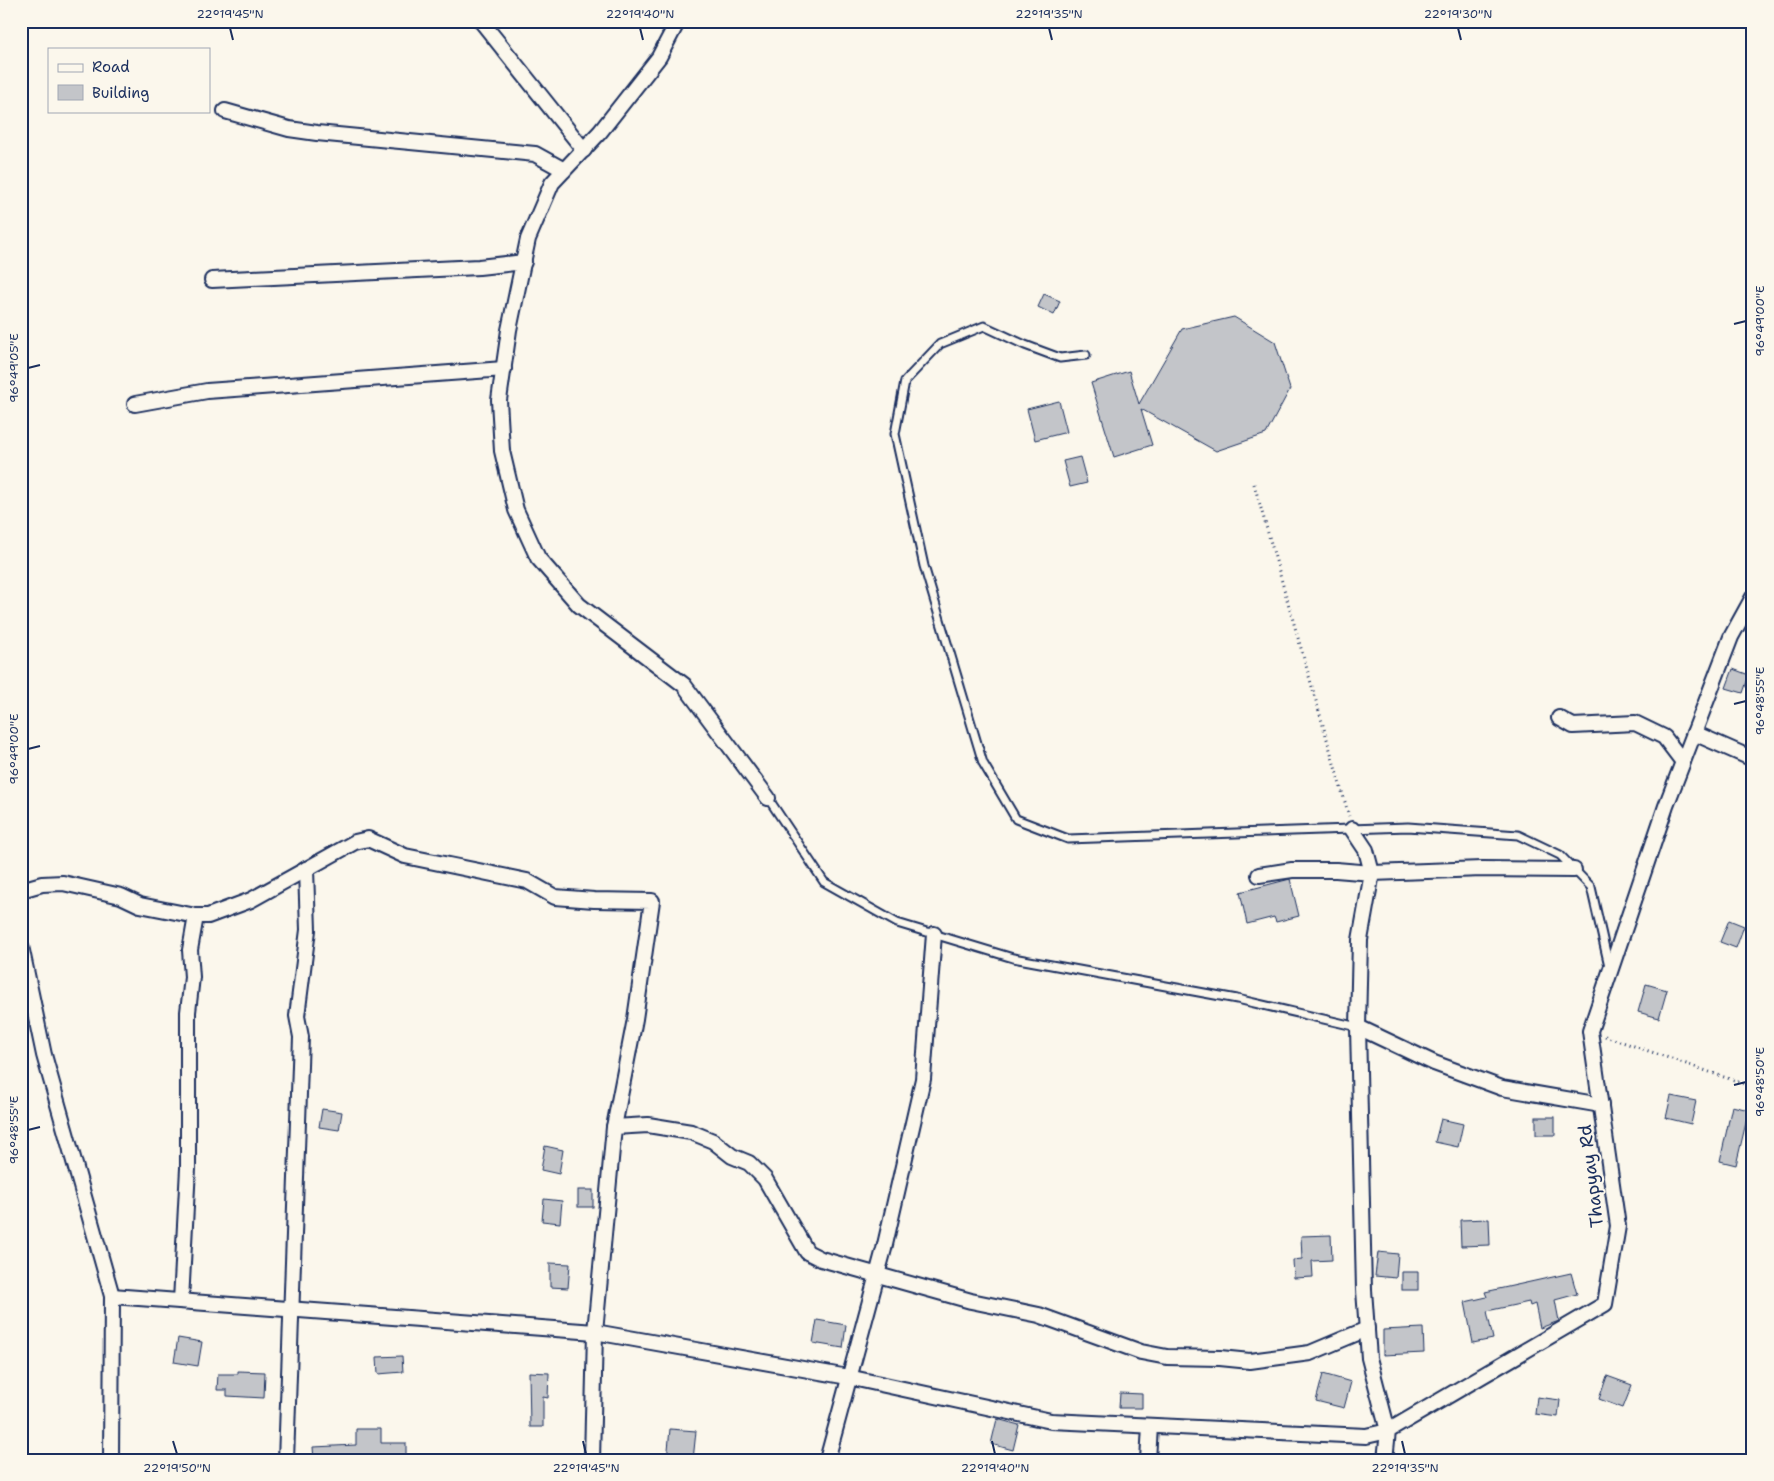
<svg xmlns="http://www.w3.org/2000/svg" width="1774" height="1481" viewBox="0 0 1774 1481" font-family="'Shantell Sans',sans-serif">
<rect width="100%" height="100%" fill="#fbf7ec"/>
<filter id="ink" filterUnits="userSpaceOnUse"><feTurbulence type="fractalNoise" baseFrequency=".02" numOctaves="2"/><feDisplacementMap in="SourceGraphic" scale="10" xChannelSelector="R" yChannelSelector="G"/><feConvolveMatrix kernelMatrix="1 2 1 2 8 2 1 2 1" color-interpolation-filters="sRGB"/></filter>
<g filter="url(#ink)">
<!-- building -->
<g fill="#c3c5c9" stroke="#1b2f5e">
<polygon points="1044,294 1060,301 1054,315 1038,307"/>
<polygon points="1234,317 1275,342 1290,389 1266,434 1216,451 1141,409 1152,445 1114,457 1091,383 1129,371 1139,404 1182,329"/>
<polygon points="1059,401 1067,432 1035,440 1027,409"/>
<polygon points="1080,457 1087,483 1070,487 1063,461"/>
<polygon points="1733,669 1749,675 1743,693 1726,688"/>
<polygon points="1290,879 1299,916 1276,922 1274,917 1247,924 1240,892"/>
<polygon points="1729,920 1744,926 1736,948 1720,942"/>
<polygon points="1646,984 1667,990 1659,1018 1638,1012"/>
<polygon points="1671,1096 1696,1101 1691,1124 1666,1118"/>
<polygon points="1732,1106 1749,1110 1736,1165 1720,1161"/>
<polygon points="322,1109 342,1112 339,1130 319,1127"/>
<rect x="1536" y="1117" width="19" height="18"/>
<polygon points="1441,1119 1463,1124 1458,1147 1435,1142"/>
<polygon points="545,1146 563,1150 559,1174 541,1170"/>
<rect x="578" y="1190" width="15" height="17"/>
<polygon points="544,1199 562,1201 560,1223 542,1221"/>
<polygon points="1489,1219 1490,1245 1461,1246 1460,1220"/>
<polygon points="1331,1235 1332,1260 1312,1261 1313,1277 1294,1278 1293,1260 1302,1259 1301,1236"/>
<polygon points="1378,1252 1398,1254 1396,1278 1375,1276"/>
<polygon points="550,1263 570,1264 568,1288 550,1287"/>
<rect x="1402" y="1272" width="16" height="18"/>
<polygon points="1571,1273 1577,1294 1555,1300 1559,1321 1540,1328 1535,1304 1530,1306 1529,1302 1487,1311 1493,1339 1473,1343 1465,1302 1487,1297 1485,1292"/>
<polygon points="817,1320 846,1325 843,1348 813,1343"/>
<polygon points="1423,1328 1424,1353 1383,1355 1383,1330"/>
<polygon points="178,1338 202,1342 198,1366 174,1362"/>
<polygon points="402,1356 403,1372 378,1374 377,1357"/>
<polygon points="238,1371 265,1372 264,1398 227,1396 227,1390 217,1390 218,1374 238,1374"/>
<polygon points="529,1372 549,1373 548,1398 543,1397 543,1427 530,1427"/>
<polygon points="1323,1374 1351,1382 1344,1408 1316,1401"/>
<polygon points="1607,1376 1632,1385 1623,1408 1599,1399"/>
<polygon points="1120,1393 1142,1394 1142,1408 1119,1408"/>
<polygon points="1537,1397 1560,1400 1558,1417 1535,1414"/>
<polygon points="997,1419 1019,1425 1013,1450 991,1444"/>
<polygon points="356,1429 381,1429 381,1443 406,1443 406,1460 314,1460 313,1447 356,1445"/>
<polygon points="670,1429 696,1431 693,1460 667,1460"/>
</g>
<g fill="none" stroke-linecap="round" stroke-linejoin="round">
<defs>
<g id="lane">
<polyline points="1086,355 1060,358 1025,345 984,326 940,344 905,381 895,434 924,566 983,763 1016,819 1068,839 1408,827 1518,835 1560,855 1591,887 1609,966"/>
<polyline points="768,798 824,882 897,923 1013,958 1237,999 1358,1027"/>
</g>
<g id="street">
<polyline points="481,21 584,150"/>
<polyline points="678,21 659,57 600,132 552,183 528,239 509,330 499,400 502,451 516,510 538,558 579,605 684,685 768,798"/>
<polyline points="225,111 289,129 317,133 535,154 564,170"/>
<polyline points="212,280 479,267 524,262"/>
<polyline points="135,404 207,391 504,369"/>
<polyline points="1559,718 1573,726 1635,723 1664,737 1683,762"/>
<polyline points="1694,733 1753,759"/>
<polyline points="1259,875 1292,870 1336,870 1372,873 1482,869 1574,870"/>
<polyline points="21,890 42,884 63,883 121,896 140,905 196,916 208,916 251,900 355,842 368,839 405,856 527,881 555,897 594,900 652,901 635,1019 614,1127 595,1332 592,1460"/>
<polyline points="21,946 44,1055 112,1296 111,1460"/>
<polyline points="1358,1027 1434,1063 1502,1088 1601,1105"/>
<polyline points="614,1127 648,1125 691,1132 713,1141 732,1156 749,1163 765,1179 807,1252 821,1259 971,1301 1039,1315 1141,1352 1167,1357 1220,1358 1250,1361 1310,1353 1367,1329"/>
<polyline points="112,1296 595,1332 848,1377 1051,1421 1366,1436 1388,1431 1369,1358 1364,1290 1358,1027 1360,940 1372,873 1366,850 1352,829"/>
<polyline points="181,1301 188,1168 188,1012 192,977 190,950 196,916"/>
<polyline points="286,1460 301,1037 297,1016 308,930 306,869"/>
<polyline points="827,1460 884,1249 923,1079 934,934"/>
<polyline points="1148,1460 1150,1426"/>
<polyline points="1385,1460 1388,1431 1605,1304 1618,1226 1590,1031 1666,806 1731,637 1753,597"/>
</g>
</defs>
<!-- lane casing -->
<use href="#lane" stroke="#1b2f5e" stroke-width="11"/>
<!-- street casing -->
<use href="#street" stroke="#1b2f5e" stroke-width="18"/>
<!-- path -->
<g stroke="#1b2f5e" stroke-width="3" stroke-dasharray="1 4" stroke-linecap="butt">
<polyline points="1254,484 1349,816"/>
<polyline points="1605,1036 1753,1087"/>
</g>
<!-- lane -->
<use href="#lane" stroke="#fbf7ec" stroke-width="7"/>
<!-- street -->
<use href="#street" stroke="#fbf7ec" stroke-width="14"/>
</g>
</g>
<!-- ticks -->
<path fill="none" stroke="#1b2f5e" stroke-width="2" d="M230 28 233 40M640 28 643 40M1049 28 1052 40M1458 28 1461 40M1734 324 1746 321M28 368 40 365M1734 704 1746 701M28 749 40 746M1734 1085 1746 1082M28 1130 40 1127M173 1441 177 1454M583 1441 586 1454M992 1441 995 1454M1402 1441 1405 1454"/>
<g text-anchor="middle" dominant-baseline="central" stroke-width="4" stroke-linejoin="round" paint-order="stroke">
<!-- street labels -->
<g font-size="18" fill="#1b2f5e" stroke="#fbf7ec">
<text transform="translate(1591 1176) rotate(-97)">Thapyay Rd</text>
</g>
</g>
<!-- margin -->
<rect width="1774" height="1481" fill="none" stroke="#fbf7ec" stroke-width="55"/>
<!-- legend -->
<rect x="48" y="48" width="162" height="65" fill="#fbf7ec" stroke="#a1a7b3"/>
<rect x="58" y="64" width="25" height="8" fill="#fbf7ec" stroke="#a1a7b3"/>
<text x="92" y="72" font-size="15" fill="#1b2f5e">Road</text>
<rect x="58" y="85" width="25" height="15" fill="#c3c5c9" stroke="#a1a7b3"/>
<text x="92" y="98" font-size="15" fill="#1b2f5e">Building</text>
<rect x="28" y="28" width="1718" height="1426" fill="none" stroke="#1b2f5e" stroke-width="2"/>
<g font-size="12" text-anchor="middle" fill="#1b2f5e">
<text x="230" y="18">22°19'45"N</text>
<text x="640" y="18">22°19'40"N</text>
<text x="1049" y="18">22°19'35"N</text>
<text x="1458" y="18">22°19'30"N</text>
<text transform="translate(1760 321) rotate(-90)" y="4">96°49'00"E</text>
<text transform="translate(14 368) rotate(-90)" y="4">96°49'05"E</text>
<text transform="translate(1760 701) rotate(-90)" y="4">96°48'55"E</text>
<text transform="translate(14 749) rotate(-90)" y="4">96°49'00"E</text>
<text transform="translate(1760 1082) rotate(-90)" y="4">96°48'50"E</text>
<text transform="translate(14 1130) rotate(-90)" y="4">96°48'55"E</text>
<text x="177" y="1472">22°19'50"N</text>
<text x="586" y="1472">22°19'45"N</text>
<text x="995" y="1472">22°19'40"N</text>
<text x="1405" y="1472">22°19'35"N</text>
</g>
</svg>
